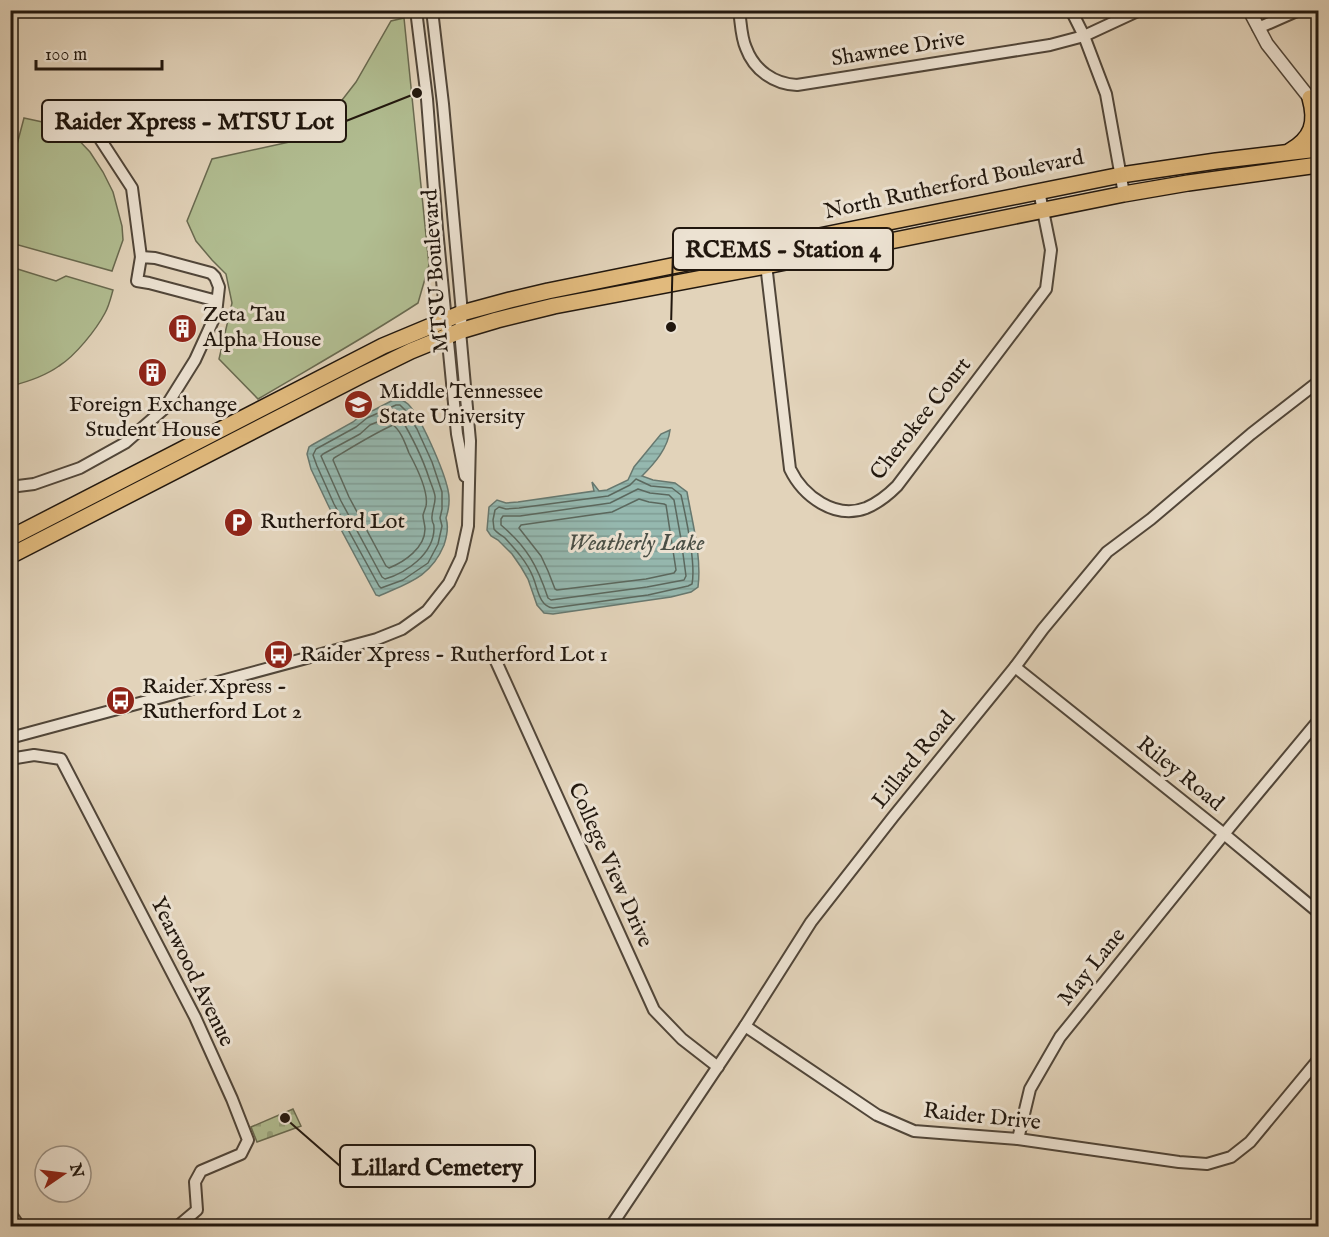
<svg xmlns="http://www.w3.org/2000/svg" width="1329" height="1237" viewBox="0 0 1329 1237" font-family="'IM FELL English',serif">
<defs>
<pattern id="cemetery-stones" width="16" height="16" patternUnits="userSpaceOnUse" patternTransform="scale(1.5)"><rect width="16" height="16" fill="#b1bd91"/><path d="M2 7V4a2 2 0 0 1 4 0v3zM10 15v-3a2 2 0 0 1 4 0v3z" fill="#98a27c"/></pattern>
<pattern id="water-rules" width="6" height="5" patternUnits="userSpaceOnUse" patternTransform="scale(1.5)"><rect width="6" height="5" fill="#95b8af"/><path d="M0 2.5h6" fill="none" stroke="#809d95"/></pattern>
</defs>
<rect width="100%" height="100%" fill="#e2d3ba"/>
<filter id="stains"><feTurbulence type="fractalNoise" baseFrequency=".00333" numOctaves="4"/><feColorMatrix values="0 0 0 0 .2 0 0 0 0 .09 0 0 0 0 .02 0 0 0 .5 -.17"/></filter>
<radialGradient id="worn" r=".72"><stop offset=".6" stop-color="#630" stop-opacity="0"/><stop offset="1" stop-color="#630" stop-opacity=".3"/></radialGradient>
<!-- green -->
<g fill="#b1bd91" stroke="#696a50" stroke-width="1.5">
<path d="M404 18 429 265 418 303C366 337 312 367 258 399L219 359 232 303 226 274 212 260 196 241 187 221 212 159 303 139 329 117 356 82 391 21Z"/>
<polygon points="24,118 61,126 71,132 90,152 103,172 113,192 122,226 123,240 112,271 11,243 11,167"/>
<path d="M11 267 56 281 66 276 113 290C111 297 109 306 105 313 96 330 75 356 59 366 45 376 27 382 11 386Z"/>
</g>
<!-- cemetery -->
<polygon fill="url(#cemetery-stones)" stroke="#696a50" stroke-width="1.5" points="293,1109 301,1126 257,1142 251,1127"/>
<!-- water -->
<g fill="url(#water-rules)" stroke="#67786f" stroke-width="1.5">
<path d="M395 399C401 399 403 400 408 404 421 417 444 471 448 490 450 499 449 509 446 518 449 527 447 536 444 545 431 577 408 583 379 596L376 595 329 507 311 469 307 454 309 447 312 445 353 422 364 413 374 410Z"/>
<path d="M670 430C668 448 655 463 642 476L653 480 675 483 687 492C692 521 702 557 698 587L691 592 671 597 553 614 544 613 537 605 528 579 521 567 512 554 498 540 491 536 487 530 489 507 497 500 506 503 518 502 594 491 592 482 599 491 607 490 628 480 634 467 661 434Z"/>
</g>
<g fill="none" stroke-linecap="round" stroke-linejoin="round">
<!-- shore -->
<g stroke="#5b685e" stroke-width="1.5">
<polygon points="396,405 400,405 405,410 417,429 432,462 442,492 442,509 440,518 442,526 438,544 428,563 403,580 381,588 379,586 334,504 317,466 313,455 316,449 356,427 367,418"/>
<path d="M396 414 399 415C411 435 422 456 429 478 431 484 434 490 435 496 436 504 431 512 432 519 433 527 434 521 434 528 434 554 406 573 385 579L382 577 341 501 321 456 323 454 360 434 370 425Z"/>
<path d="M393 425C401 431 405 443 409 453 416 466 429 491 426 506 425 509 424 512 423 515 423 520 425 524 425 529 425 548 404 562 389 568L386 566 349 497 333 460 334 458C354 446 373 434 393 425Z"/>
<path d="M636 479 651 486 672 488 681 495C686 517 696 564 692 584L688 586 648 595 553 608C539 606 538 589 533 577 527 562 516 550 505 538 501 535 497 533 494 529L493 520 495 510 499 507 506 509 519 508 608 496 630 485Z"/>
<path d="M638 489 650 493 669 495 674 500 681 539 686 576 684 580 647 587 551 600 548 598C537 565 527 547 501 525V519L503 516H520L610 503Z"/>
<polygon points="639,499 649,502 664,504 666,505 676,570 674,573 646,579 557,590 555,589 548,571 541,556 519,528 521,525 612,512"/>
</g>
<defs>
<g id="minor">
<polyline points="416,10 427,99 437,229 457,434 465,476"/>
<path d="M739 10C741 23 741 37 746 48 754 70 774 84 797 85L1050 45 1084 36 1140 10"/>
<polyline points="1071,10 1084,36 1106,94 1124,194"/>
<polyline points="1258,28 1299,10"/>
<polyline points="89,122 132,188 141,257"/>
<path d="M764 247 790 469C803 496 835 520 866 508 878 503 888 495 897 486L1046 289 1051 250 1039 191"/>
<polyline points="10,487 34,484 80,468 125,443 165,408 195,360 216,314 219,287 215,277 211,273 155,258 141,257 137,281 149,283 217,301"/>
<polyline points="495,659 654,1010 682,1039 718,1067"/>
<polyline points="1015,667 1224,834 1318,912"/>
<polyline points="10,738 377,639 402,629 427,611 449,583 461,558 468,526 470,441 460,331 462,313 443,104 432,10"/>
<polyline points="10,759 34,755 61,759 195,1017 232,1099 248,1140 241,1154 201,1171 195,1182 197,1210 178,1226"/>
<polyline points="745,1026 877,1115 914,1131 1018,1139 1179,1162 1207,1164 1231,1157 1250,1142 1318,1060"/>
<polyline points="1018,1139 1030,1089 1060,1037 1224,834 1318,721"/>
<polyline points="10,1213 19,1226"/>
<polyline points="611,1226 745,1026 811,922 893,817 1015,667 1043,629 1107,552 1151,519 1251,434 1318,382"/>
</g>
<polyline id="tertiary" points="1249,10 1267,44 1315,105"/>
<g id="primary">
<path d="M1290 151C1312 138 1317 123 1310 98"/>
<polyline points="10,538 383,346 462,313 510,300 548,291 1121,175 1216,161 1318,149"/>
<polyline points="10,556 362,375 411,351 460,331 497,320 554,306 766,266 1124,194 1188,183 1318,165"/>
</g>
</defs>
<!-- minor casing -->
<use href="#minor" stroke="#514639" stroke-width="14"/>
<!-- tertiary casing -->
<use href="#tertiary" stroke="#514639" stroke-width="15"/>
<!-- primary casing -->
<use href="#primary" stroke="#21170e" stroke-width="18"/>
<!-- minor -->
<use href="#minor" stroke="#ece2d2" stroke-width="10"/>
<!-- tertiary -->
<use href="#tertiary" stroke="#ece2d2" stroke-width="12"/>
<!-- primary -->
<use href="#primary" stroke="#e1ba7d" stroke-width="15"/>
</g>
<!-- icons -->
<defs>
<symbol id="building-disc" viewBox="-11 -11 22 22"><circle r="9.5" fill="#8f2418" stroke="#ece2d2"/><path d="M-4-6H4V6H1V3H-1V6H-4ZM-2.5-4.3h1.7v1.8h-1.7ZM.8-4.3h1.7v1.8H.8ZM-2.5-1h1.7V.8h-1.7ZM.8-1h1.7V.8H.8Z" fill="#fff"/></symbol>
<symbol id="university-disc" viewBox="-11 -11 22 22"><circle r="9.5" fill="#8f2418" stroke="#ece2d2"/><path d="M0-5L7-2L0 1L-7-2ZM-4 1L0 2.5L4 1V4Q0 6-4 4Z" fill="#fff"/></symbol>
<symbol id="parking-disc" viewBox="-11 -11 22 22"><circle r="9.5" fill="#8f2418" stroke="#ece2d2"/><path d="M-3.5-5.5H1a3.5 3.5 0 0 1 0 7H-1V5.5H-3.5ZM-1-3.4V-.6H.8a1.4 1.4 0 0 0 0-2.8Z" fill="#fff"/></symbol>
<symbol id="bus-disc" viewBox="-11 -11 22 22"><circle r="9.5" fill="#8f2418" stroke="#ece2d2"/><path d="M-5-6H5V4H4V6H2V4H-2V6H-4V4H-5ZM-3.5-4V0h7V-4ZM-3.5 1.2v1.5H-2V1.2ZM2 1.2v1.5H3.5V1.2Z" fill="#fff"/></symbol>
</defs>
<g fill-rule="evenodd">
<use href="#building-disc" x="166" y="312" width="33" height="33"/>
<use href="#building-disc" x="136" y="356" width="33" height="33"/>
<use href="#university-disc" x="342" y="388" width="33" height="33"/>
<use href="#parking-disc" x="222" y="506" width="33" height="33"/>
<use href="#bus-disc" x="262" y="638" width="33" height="33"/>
<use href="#bus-disc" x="104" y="684" width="33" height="33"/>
</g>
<g text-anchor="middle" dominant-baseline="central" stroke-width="6" stroke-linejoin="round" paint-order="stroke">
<!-- street labels -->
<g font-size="22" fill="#21170e" stroke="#ece2d2">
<text transform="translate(898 49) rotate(-9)">Shawnee Drive</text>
<text transform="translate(954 185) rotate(-12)">North Rutherford Boulevard</text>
<text transform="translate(436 271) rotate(-94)">MTSU Boulevard</text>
<text transform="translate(921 419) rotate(-52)">Cherokee Court</text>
<text transform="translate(914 760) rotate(-51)">Lillard Road</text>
<text transform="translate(1180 774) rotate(39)">Riley Road</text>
<text transform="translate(610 865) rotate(66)">College View Drive</text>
<text transform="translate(1092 967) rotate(-51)">May Lane</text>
<text transform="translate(192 972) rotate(64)">Yearwood Avenue</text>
<text transform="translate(982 1117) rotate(6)">Raider Drive</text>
</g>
<!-- poi labels -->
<g font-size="22" fill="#21170e" stroke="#ece2d2" text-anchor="start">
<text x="203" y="315">Zeta Tau<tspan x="203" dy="25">Alpha House</tspan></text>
<text x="379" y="392">Middle Tennessee<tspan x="379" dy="25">State University</tspan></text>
<text x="153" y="405" text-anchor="middle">Foreign Exchange<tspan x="153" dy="25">Student House</tspan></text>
<text x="260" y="522">Rutherford Lot</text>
<text x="300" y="655">Raider Xpress - Rutherford Lot 1</text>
<text x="142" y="687">Raider Xpress -<tspan x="142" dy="25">Rutherford Lot 2</tspan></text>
</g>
<!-- water labels -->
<g font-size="24" font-style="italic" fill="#4a4f46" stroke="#ece2d2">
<text x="636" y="543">Weatherly Lake</text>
</g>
</g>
<!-- callouts -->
<path fill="none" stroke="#21170e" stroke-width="2" d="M417 93L346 121M671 327L673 249M285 1118L340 1166"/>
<g fill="#21170e" stroke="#ece2d2" stroke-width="2">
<circle cx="417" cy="93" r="6"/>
<circle cx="671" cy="327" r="6"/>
<circle cx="285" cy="1118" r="6"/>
</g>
<g fill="#ece2d2" stroke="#21170e" stroke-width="2">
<rect x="42" y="100" width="304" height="42" rx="6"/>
<rect x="673" y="228" width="220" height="42" rx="6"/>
<rect x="340" y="1145" width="195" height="42" rx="6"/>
</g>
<g font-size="24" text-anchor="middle" font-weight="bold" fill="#21170e">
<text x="194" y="129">Raider Xpress - MTSU Lot</text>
<text x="783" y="257">RCEMS - Station 4</text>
<text x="437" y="1175">Lillard Cemetery</text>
</g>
<!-- margin -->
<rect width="1329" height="1237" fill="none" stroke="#e2d3ba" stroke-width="36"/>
<rect x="12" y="12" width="1305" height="1213" fill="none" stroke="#21170e" stroke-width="3"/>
<rect x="18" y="18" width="1293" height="1201" fill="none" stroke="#21170e" stroke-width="1.5"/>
<!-- north arrow -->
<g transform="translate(63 1174) rotate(76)"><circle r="28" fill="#ece2d2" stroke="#9b9184" stroke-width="1.5"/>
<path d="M0-4.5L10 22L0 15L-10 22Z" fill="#8f2418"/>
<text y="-9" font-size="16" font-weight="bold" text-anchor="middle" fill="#21170e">N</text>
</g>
<!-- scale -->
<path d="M36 60v9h126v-9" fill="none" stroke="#21170e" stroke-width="3"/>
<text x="45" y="60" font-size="18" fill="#21170e" stroke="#ece2d2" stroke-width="4.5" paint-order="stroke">100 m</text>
<rect width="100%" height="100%" filter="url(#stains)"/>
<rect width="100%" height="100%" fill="url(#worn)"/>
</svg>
